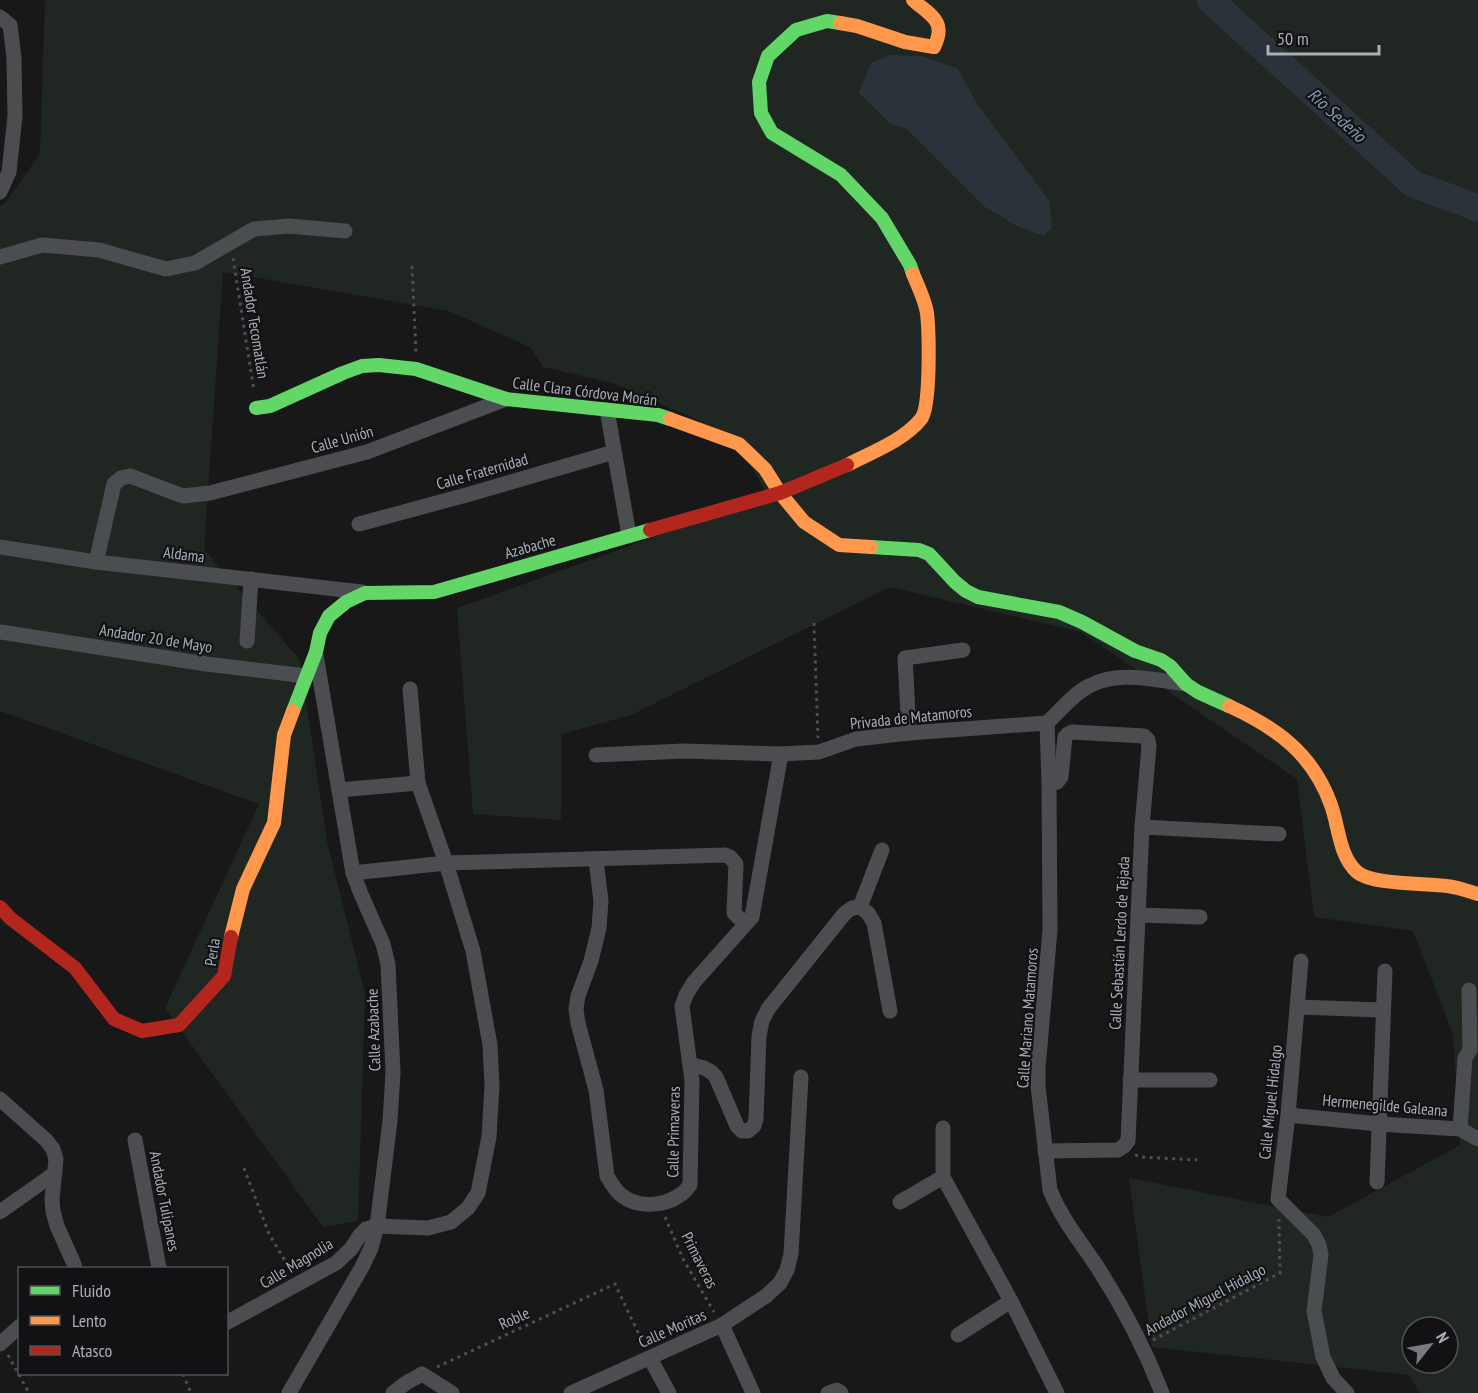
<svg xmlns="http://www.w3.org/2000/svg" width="1478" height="1393" viewBox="0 0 1478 1393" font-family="'PT Sans Narrow',sans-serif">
<rect width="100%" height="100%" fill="#181818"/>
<!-- green -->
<path fill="#202722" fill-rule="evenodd" d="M45 0H1478V1393H1420L1409 1375 1152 1347 1129 1178 1328 1217 1460 1145 1453 1034 1413 931 1314 917 1297 779 1081 632 890 587 631 715 562 734 561 820 473 814 457 608 768 496 740 446 709 425 616 384 543 367 530 347 448 311 223 272 204 549 300 660 327 842 365 994 358 1221 323 1227 165 1008 259 804 0 711V205L5 203 40 154ZM1412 1327H1448V1363H1412Z"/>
<!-- water -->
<polygon fill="#2c323a" points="890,55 921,56 958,69 976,102 1049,201 1052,227 1043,236 1017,226 985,207 907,129 891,124 859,93 871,63"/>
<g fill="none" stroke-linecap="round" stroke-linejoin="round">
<!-- river -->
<polyline stroke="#2c323a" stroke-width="27" points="1210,0 1413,184 1478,208"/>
<!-- path -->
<g stroke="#4e4f52" stroke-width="3" stroke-dasharray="3 4.5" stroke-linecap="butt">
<polyline points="233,258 254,391"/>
<polyline points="412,266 416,353"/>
<polyline points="814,623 818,738"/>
<polyline points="1135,1155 1141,1157 1197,1160"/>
<polyline points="244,1168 269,1234 292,1272"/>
<polyline points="665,1217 683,1259 714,1312"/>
<polyline points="1153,1340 1280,1273 1279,1219"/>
<polyline points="8,1355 29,1393"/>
<polyline points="437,1367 615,1284 644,1345"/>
<polyline points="183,1374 191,1393"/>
</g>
<!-- street -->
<g stroke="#4c4d51" stroke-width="15">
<polyline points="0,17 10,25 14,58 15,116 9,172 0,192"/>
<polyline points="0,257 42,245 99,250 166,269 195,263 254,229 289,226 345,231"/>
<polyline points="607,410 629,535"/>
<polyline points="359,524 470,494 614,452"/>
<polyline points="0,547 96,562 362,592"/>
<polyline points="96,562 114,484 121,478 130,476 183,496 210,493 367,452 506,399"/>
<polyline points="0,632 206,664 306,676"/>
<polyline points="247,641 251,579"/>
<path d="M1047 723 1049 785 1050 930 1038 1068V1086L1050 1190C1061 1218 1080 1241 1096 1265 1122 1305 1145 1349 1162 1393"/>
<path d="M1047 723C1060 711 1073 694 1089 686 1118 670 1155 680 1186 684"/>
<polyline points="909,733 905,658 963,650"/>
<polyline points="596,755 684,751 781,754 819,752 856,739 909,733 1047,723"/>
<polyline points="339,790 418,783"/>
<polyline points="1142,827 1279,834"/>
<path d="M596 860 601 901 599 928 591 961 578 996 576 1009 578 1023 596 1090 607 1176C611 1183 615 1190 621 1195 637 1208 663 1207 680 1195 684 1193 687 1189 690 1185L692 1081 682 1006 686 995 694 982 752 917 781 754"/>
<polyline points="353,873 446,863 725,855 730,857 736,864 734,913 739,918 746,922"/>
<polyline points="860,907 882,850"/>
<polyline points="1138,915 1200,917"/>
<polyline points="1301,961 1288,1115 1278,1199 1314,1235 1319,1245 1321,1255 1314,1311 1323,1357 1333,1378 1347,1393"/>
<polyline points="1297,1007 1383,1010"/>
<path d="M691 1065C702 1067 709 1068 716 1077L737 1126 742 1131H748L754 1126 756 1119 759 1036 762 1021 768 1009 845 913 852 908 860 907 868 913 874 923 890 1011"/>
<polyline points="1130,1080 1210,1080"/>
<polyline points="0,1099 46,1140 53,1149 56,1159 52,1199 53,1211 57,1226 74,1264 75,1268"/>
<polyline points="1288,1115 1379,1124 1460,1129 1478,1139"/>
<polyline points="943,1128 943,1177 1011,1301 1057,1393"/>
<polyline points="1460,1129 1465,1058 1470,1050 1469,990"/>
<polyline points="135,1140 159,1268"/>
<polyline points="1045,1151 1118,1150 1124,1146 1128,1141 1142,827 1149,746 1148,740 1144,736 1072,732 1068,734 1065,737 1061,777 1057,782 1049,785"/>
<polyline points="1377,1182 1385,971"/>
<polyline points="900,1202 943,1177"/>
<polyline points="0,1212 55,1173"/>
<polyline points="226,1323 336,1263 351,1249 360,1235 366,1229 377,1226 428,1228 451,1222 468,1208 478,1193 489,1137 492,1086 490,1045 473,951 446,863 418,783 410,689"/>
<polyline points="722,1325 753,1393"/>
<polyline points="958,1335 1011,1301"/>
<polyline points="0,1344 20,1326"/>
<polyline points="650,1358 669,1393"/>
<polyline points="289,1393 362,1267 371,1248 377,1226 390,1121 393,1072 388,964 383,944 361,894 353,873 316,655"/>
<polyline points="393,1393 406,1383 422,1374 452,1393"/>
<polyline points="571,1393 722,1325 766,1296 780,1283 787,1270 791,1254 801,1077"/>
<polyline points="828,1393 837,1390 841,1393"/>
</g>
<!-- fast -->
<g stroke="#63d668" stroke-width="14">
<polyline points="840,23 827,21 796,30 768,56 759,82 761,113 772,133 841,175 882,218 910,265 913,274"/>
<polyline points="256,408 270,406 343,373 362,366 379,365 416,369 506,399 658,415 670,419"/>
<polyline points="871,547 919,550 929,554 955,582 966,591 978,597 1059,612 1082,622 1135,651 1161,660 1170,666 1186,684 1198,692 1229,706"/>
<polyline points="293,711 316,652 320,633 329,616 346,602 365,593 434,592 650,530"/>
</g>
<!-- slow -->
<g stroke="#ff974d" stroke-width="14">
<path d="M840 23 857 26 905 42 934 47C947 21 931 16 913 0"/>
<polyline points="670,419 739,444 765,469 780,493 804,522 839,545 871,547"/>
<path d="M847 465C872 452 903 441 921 419 931 407 929 331 927 313 925 300 918 286 913 274"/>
<path d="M1229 706C1277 728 1313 754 1331 805 1339 827 1339 856 1357 872 1372 885 1426 883 1447 886 1457 887 1468 891 1478 894"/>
<polyline points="231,937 243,889 274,823 284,735 293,711"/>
</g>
<!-- jam -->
<g stroke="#b3261e" stroke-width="14">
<polyline points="650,530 780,493 847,465"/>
<polyline points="0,907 10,918 75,968 114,1019 142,1031 179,1025 224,976 231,937"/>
</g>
</g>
<g text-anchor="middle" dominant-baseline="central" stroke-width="4.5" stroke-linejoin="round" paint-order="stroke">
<!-- street labels -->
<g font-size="16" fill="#aaaeb8" stroke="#121214">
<text transform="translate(255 323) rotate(81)">Andador Tecomatlán</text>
<text transform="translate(585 391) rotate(7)">Calle Clara Córdova Morán</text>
<text transform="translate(342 439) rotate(-16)">Calle Unión</text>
<text transform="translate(482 471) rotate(-16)">Calle Fraternidad</text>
<text transform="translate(530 546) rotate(-16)">Azabache</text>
<text transform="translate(184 554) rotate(7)">Aldama</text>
<text transform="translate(156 638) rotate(9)">Andador 20 de Mayo</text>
<text transform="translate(911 717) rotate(-6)">Privada de Matamoros</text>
<text transform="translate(1119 943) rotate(-87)">Calle Sebastián Lerdo de Tejada</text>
<text transform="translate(212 952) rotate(-81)">Perla</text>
<text transform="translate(1027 1018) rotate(-86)">Calle Mariano Matamoros</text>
<text transform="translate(373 1030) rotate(-92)">Calle Azabache</text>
<text transform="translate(1270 1102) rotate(-84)">Calle Miguel Hidalgo</text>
<text transform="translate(1385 1105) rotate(5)">Hermenegilde Galeana</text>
<text transform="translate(673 1132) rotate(-89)">Calle Primaveras</text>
<text transform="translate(165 1201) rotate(79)">Andador Tulipanes</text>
<text transform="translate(700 1260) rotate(63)">Primaveras</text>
<text transform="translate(296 1263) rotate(-31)">Calle Magnolia</text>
<text transform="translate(1205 1299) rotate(-28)">Andador Miguel Hidalgo</text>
<text transform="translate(514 1318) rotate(-25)">Roble</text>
<text transform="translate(672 1328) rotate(-24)">Calle Moritas</text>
</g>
<!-- water labels -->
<g font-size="18" font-style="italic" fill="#8399b2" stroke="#121214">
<text transform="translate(1337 115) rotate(42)">Río Sedeño</text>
</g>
</g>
<!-- legend -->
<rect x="18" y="1267" width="210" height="108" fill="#121214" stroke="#4f5056" stroke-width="1.5"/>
<rect x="30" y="1286" width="30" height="9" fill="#63d668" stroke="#4f5056" stroke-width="1.5"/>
<text x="72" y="1297" font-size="18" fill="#aaaeb8">Fluido</text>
<rect x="30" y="1316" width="30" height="9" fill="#ff974d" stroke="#4f5056" stroke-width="1.5"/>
<text x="72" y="1327" font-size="18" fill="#aaaeb8">Lento</text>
<rect x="30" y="1346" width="30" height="9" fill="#b3261e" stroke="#4f5056" stroke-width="1.5"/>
<text x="72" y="1357" font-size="18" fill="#aaaeb8">Atasco</text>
<!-- north arrow -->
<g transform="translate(1430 1345) rotate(59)"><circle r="28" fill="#121214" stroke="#4f5056" stroke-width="1.5"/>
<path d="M0-4.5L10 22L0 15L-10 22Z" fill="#777a80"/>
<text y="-9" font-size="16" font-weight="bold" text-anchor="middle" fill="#aaaeb8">N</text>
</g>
<!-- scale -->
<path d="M1268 45v9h111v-9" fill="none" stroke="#aaaeb8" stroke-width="3"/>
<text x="1277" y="45" font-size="18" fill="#aaaeb8" stroke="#121214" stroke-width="4.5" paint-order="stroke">50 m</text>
</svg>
